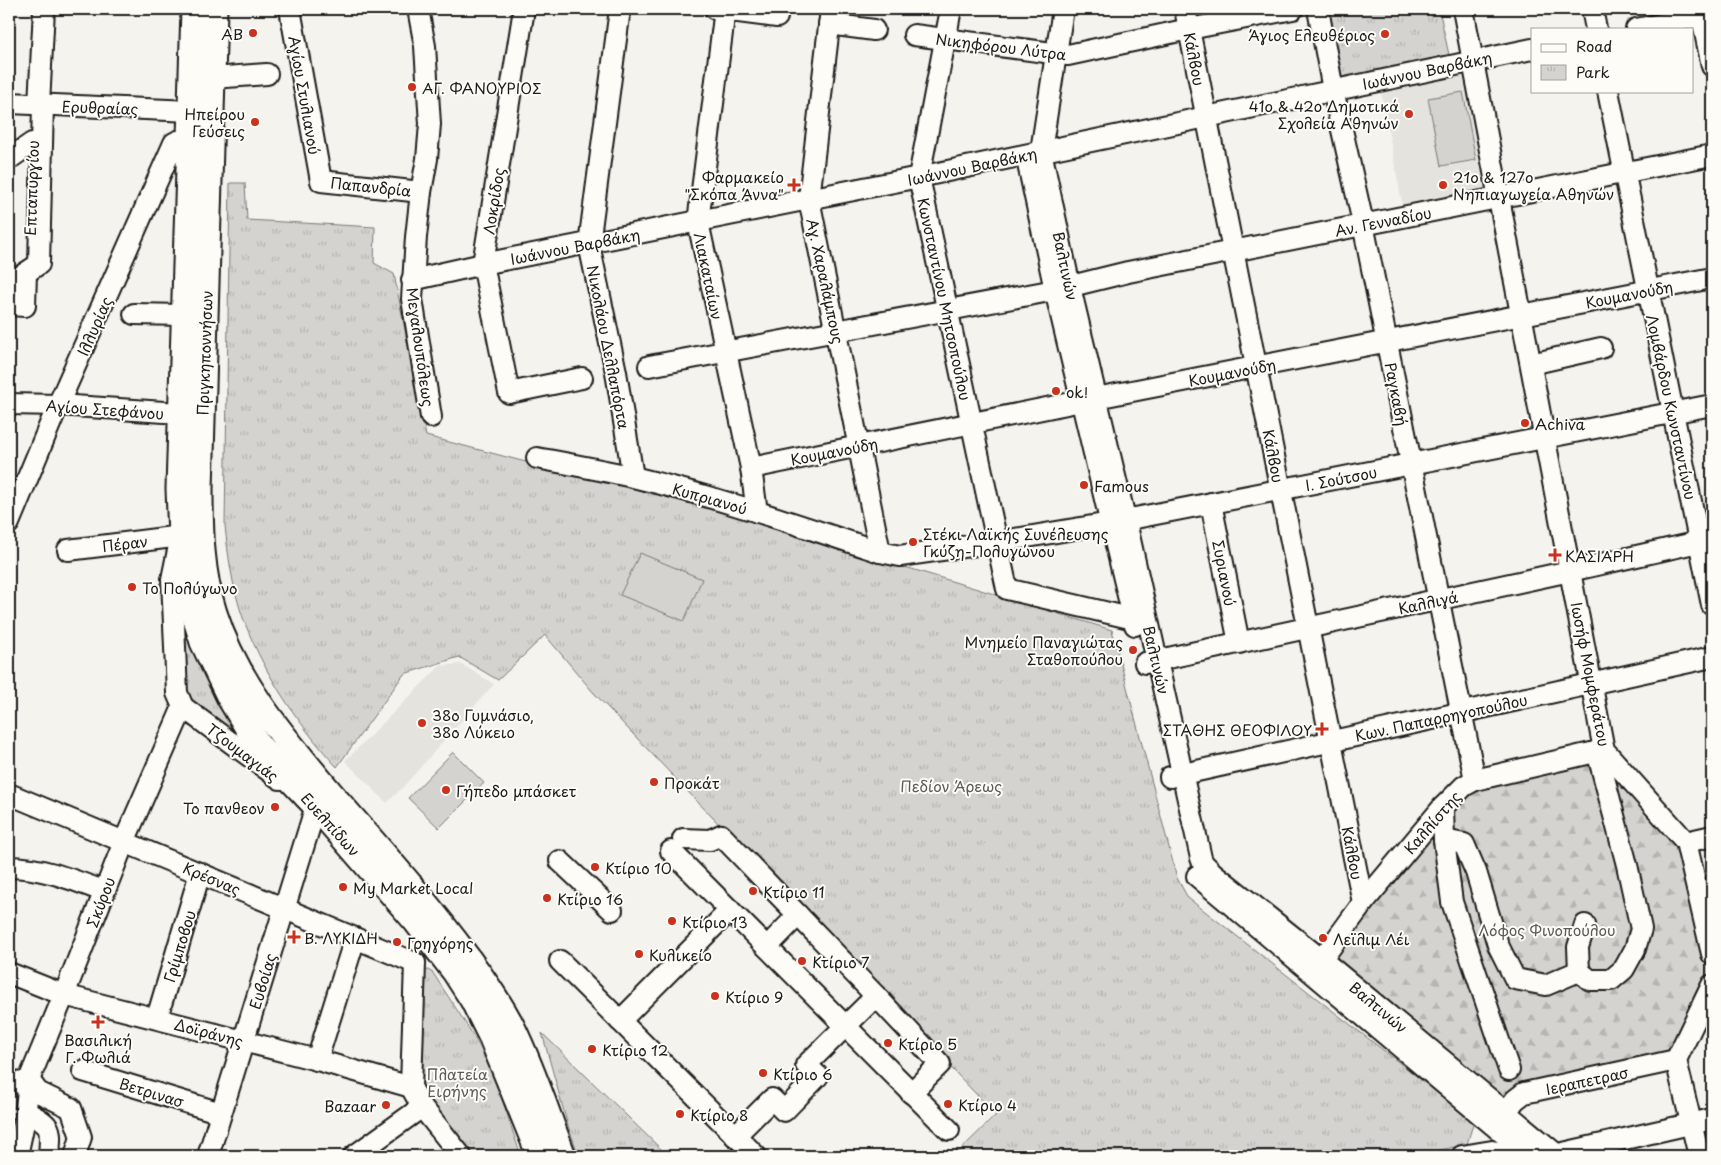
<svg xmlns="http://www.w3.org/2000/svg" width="1721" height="1165" viewBox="0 0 1721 1165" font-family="'Playpen Sans',sans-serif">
<defs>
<pattern id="forest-firs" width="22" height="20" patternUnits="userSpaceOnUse" patternTransform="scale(1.25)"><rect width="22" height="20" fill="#d4d3cf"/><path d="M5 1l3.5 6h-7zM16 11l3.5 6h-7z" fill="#b5b5b1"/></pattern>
<pattern id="park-tufts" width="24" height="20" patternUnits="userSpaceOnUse" patternTransform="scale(1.25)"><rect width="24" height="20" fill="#d4d3cf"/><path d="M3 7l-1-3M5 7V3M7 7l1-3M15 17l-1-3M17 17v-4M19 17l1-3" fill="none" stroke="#b5b5b1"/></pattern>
</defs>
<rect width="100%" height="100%" fill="#f4f3ee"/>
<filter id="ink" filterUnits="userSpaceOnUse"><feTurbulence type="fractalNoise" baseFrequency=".02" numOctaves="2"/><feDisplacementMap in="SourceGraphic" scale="10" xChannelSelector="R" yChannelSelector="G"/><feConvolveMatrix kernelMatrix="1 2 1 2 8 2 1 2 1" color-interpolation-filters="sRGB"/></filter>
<g filter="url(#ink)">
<!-- built -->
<g fill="#e4e3de">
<polygon points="1463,75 1485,193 1403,208 1381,92"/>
<polygon points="461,664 494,684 403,787 387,803 345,761 440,666"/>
</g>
<!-- forest -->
<polygon fill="url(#forest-firs)" stroke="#787876" points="1604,756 1681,843 1712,974 1666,1057 1510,1092 1500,1100 1332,962 1457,796 1474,786"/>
<!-- park -->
<g fill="url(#park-tufts)" stroke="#787876">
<polygon points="1321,9 1439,9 1449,55 1337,79"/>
<path d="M230 183H245L247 220 375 227 374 263 394 274 426 436 522 461 623 481 1112 630 1177 878 1188 898 1474 1121 1467 1144 1415 1156H954L996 1115 593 692 545 635 498 680 459 657 404 674 337 767C297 723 260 668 241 612 232 584 228 555 225 526Z"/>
<polygon points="181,609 196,657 216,702 249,752 210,723 191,700 183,678"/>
<path d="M428 970 433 973C453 1005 477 1037 492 1072 503 1099 511 1128 521 1156H466L423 1091 419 1060 424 971Z"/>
<polygon points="542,1033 668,1156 579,1156 568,1126"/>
</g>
<!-- pitch -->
<g fill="#d4d3cf" stroke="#787876">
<polygon points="1463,92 1476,160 1441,166 1428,98"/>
<polygon points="640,553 702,579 684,621 620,595"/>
<polygon points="453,752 484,783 439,828 408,798"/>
</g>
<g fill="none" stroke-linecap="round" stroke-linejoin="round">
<defs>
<g id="minor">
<polyline points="290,9 321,181 421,192"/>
<polyline points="418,9 425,46 430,124 427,159 421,192 416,237 412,299 431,417"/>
<polyline points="524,9 483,264 509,393 582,378"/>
<polyline points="620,9 589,244 616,372 633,477"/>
<polyline points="715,9 777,17"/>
<polyline points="725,9 698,222 751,468 757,512"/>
<polyline points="831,9 809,199 880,552"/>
<polyline points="951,9 919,177 1007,589 1134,619"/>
<polyline points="1063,9 1041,151 1070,287 1129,535 1201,858 1203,863 1213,873 1322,960 1557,1155"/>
<polyline points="1185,9 1363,903"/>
<polyline points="1318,9 1333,90 1361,214 1475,780"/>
<polyline points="1463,9 1604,750 1686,842 1712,954"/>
<polyline points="1592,9 1596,29"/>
<polyline points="1700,9 1712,66"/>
<polyline points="829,24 874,30"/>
<polyline points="1636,29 1712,14"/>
<polyline points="914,35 1068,55 1189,29 1293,9"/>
<polyline points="212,78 267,74"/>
<polyline points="1608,91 1712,605"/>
<polyline points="9,103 191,111"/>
<polyline points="39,104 44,9"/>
<polyline points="1026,155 1055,290 1135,625"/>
<polyline points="9,159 32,143"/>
<polyline points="412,280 483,264 919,177 1532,49"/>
<polyline points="9,284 39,264 43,105"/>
<polyline points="9,305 25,306 26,273"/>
<polyline points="134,314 184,315"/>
<polyline points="1531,364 1601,348"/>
<polyline points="649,366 1055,290 1128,272 1712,155"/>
<polyline points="9,404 58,405 195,414"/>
<path d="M537 458C569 464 602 470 633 477 717 497 799 525 880 552L900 556 997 542 1110 523 1712 405"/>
<polyline points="751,468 1096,398 1712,278"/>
<polyline points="1211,503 1239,643"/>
<polyline points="9,523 58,405 174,143 178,141 190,142"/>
<polyline points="68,550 181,536 172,579 177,693 183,707 280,779"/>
<polyline points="1145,663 1570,571 1712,539"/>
<polyline points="1170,777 1712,657"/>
<polyline points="9,794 415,963"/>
<polyline points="1443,807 1444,840 1452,902 1509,1070"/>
<polyline points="683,839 710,840 721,835 876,996 806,1065 818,1076 784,1111 772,1099 735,1136"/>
<polyline points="1444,840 1464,844 1476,872 1498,945 1515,979 1546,985 1579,971"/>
<polyline points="1686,842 1712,836"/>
<polyline points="671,851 949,1130"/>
<polyline points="560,861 612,910"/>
<path d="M9 867C42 867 73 880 103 891"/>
<polyline points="1197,876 1530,1156"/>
<polyline points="1585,925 1578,947 1579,971 1590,980 1611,980 1624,969 1635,949 1641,929 1627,865 1597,751"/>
<polyline points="767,947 798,915"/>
<polyline points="560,961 756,1156"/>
<polyline points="415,963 411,1087 422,1107 461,1156"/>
<polyline points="1314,970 1363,903 1443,807 1464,786 1475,780 1604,750"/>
<polyline points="9,973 64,995 317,1060 411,1087"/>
<polyline points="876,996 940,1064 911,1093"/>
<polyline points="157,1018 200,873"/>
<polyline points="620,1021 730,910"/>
<polyline points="317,1060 355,938"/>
<polyline points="83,1071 221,1113"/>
<polyline points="29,1080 38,1092 71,1108 81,1137 75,1156"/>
<polyline points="9,1081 20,1083 29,1080 64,995 124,842 183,707"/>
<path d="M26 1112C53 1126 51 1127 49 1156"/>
<polyline points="1506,1112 1515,1100 1524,1093 1676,1060"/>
<polyline points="17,1156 25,1118 29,1080"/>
<polyline points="208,1156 316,806 305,798"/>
<polyline points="354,1156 422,1107"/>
<polyline points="1462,1156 1492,1151 1520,1156"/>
<polyline points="1550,1156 1712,1119"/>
<polyline points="1699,1156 1676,1060 1712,985"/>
</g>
<g id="major">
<polyline points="194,9 179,489 181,536 191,603 203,642 230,698 258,745 316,806 367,865 415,920 455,972 473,1000 492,1038 540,1156"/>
<path d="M214 9 200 489C200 531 201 573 214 613 236 683 285 739 332 795 379 849 427 902 469 960 485 982 501 1005 513 1029 533 1070 547 1114 563 1156"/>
</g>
</defs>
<!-- minor casing -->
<use href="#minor" stroke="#1c1c1c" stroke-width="24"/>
<!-- major casing -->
<use href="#major" stroke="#1c1c1c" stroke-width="29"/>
<!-- minor -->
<use href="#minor" stroke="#fdfcf7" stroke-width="20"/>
<!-- major -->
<use href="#major" stroke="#fdfcf7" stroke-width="25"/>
</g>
</g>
<!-- markers -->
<g fill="#c8321e" stroke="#fdfcf7" stroke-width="2">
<circle cx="253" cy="33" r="5"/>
<circle cx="1385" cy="34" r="5"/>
<circle cx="412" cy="87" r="5"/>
<circle cx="1409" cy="114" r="5"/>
<circle cx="255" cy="122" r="5"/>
<path d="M791.5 177.5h5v5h5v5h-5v5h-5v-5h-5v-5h5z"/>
<circle cx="1443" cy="185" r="5"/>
<circle cx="1056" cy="391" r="5"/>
<circle cx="1525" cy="423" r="5"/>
<circle cx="1084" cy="485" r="5"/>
<circle cx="913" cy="542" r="5"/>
<path d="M1552.5 547.5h5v5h5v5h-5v5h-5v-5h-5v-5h5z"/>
<circle cx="132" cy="587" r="5"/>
<circle cx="1133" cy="650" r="5"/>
<circle cx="422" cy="723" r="5"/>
<path d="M1319.5 721.5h5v5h5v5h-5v5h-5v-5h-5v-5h5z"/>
<circle cx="654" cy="782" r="5"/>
<circle cx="446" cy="790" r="5"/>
<circle cx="275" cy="807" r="5"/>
<circle cx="595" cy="867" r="5"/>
<circle cx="343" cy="887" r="5"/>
<circle cx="753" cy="891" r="5"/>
<circle cx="547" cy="898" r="5"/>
<circle cx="672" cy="921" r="5"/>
<path d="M291.5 929.5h5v5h5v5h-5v5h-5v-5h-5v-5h5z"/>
<circle cx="1323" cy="938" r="5"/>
<circle cx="397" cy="942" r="5"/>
<circle cx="639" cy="954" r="5"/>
<circle cx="802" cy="961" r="5"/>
<circle cx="715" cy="996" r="5"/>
<path d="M95.5 1014.5h5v5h5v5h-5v5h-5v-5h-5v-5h5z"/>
<circle cx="888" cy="1043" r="5"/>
<circle cx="592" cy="1049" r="5"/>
<circle cx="763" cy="1073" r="5"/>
<circle cx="948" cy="1104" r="5"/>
<circle cx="386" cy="1105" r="5"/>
<circle cx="680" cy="1114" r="5"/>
</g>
<g text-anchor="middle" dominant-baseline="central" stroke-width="4" stroke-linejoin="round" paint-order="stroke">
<!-- poi labels -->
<g font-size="15" fill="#1c1c1c" stroke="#fdfcf7" text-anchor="start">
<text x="243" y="33" text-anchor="end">ΑΒ</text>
<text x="1375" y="34" text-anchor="end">Άγιος Ελευθέριος</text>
<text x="422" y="87">ΑΓ. ΦΑΝΟΥΡΙΟΣ</text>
<text x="1399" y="105" text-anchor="end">41ο &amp; 42ο Δημοτικά<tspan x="1399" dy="17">Σχολεία Αθηνών</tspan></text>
<text x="245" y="113" text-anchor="end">Ηπείρου<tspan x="245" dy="17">Γεύσεις</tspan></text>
<text x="784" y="176" text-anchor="end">Φαρμακείο<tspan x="784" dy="17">"Σκόπα Άννα"</tspan></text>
<text x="1453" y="176">21ο &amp; 127ο<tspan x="1453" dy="17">Νηπιαγωγεία Αθηνών</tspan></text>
<text x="1066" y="391">ok!</text>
<text x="1535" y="423">Achiva</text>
<text x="1094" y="485">Famous</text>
<text x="923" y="533">Στέκι Λαϊκής Συνέλευσης<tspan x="923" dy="17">Γκύζη-Πολυγώνου</tspan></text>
<text x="1565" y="555">ΚΑΣΙΑΡΗ</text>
<text x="142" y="587">Το Πολύγωνο</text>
<text x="1123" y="641" text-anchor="end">Μνημείο Παναγιώτας<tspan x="1123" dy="17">Σταθοπούλου</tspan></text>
<text x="432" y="714">38ο Γυμνάσιο,<tspan x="432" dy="17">38ο Λύκειο</tspan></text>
<text x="1312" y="729" text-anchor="end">ΣΤΑΘΗΣ ΘΕΟΦΙΛΟΥ</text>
<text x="664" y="782">Προκάτ</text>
<text x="456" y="790">Γήπεδο μπάσκετ</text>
<text x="265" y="807" text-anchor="end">Το πανθεον</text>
<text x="605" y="867">Κτίριο 10</text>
<text x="353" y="887">My Market Local</text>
<text x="763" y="891">Κτίριο 11</text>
<text x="557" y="898">Κτίριο 16</text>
<text x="682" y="921">Κτίριο 13</text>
<text x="304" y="937">Β. ΛΥΚΙΔΗ</text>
<text x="1333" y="938">Λεϊλιμ Λέι</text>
<text x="407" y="942">Γρηγόρης</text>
<text x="649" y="954">Κυλικείο</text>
<text x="812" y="961">Κτίριο 7</text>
<text x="725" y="996">Κτίριο 9</text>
<text x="98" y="1039" text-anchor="middle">Βασιλική<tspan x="98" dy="17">Γ. Φωλιά</tspan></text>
<text x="898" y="1043">Κτίριο 5</text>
<text x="602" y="1049">Κτίριο 12</text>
<text x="773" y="1073">Κτίριο 6</text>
<text x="958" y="1104">Κτίριο 4</text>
<text x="376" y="1105" text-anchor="end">Bazaar</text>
<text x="690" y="1114">Κτίριο 8</text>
</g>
<!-- street labels -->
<g font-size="15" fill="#1c1c1c" stroke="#fdfcf7">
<text transform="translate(1001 46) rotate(7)">Νικηφόρου Λύτρα</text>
<text transform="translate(1195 59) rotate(79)">Κάλβου</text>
<text transform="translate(1427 70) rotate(-12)">Ιωάννου Βαρβάκη</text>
<text transform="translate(305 95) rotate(80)">Αγίου Στυλιανού</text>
<text transform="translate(100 107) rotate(2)">Ερυθραίας</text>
<text transform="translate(972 166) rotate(-12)">Ιωάννου Βαρβάκη</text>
<text transform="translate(371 186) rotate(6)">Παπανδρία</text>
<text transform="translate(31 188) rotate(-88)">Επταπυργίου</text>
<text transform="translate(493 201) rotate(-81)">Λοκρίδος</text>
<text transform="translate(1383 221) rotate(-11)">Αν. Γενναδίου</text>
<text transform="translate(575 246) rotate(-11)">Ιωάννου Βαρβάκη</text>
<text transform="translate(1066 266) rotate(78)">Βαλτινών</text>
<text transform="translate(709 276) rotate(78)">Λιακαταίων</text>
<text transform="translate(826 281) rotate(78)">Αγ. Χαραλάμπους</text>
<text transform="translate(1629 294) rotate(-11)">Κουμανούδη</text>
<text transform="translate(945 299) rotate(78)">Κωνσταντίνου Μητσοπούλου</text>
<text transform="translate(94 326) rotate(-66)">Ιλλυρίας</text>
<text transform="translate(421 347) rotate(82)">Μεγαλουπόλεως</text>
<text transform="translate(609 347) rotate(79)">Νικολάου Δελλαπόρτα</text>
<text transform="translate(204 353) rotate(-88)">Πριγκηποννήσων</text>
<text transform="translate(1232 372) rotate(-11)">Κουμανούδη</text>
<text transform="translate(1397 394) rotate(79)">Ραγκαβή</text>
<text transform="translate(1672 407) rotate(78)">Λομβάρδου Κωνσταντίνου</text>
<text transform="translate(105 409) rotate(4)">Αγίου Στεφάνου</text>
<text transform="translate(834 451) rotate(-11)">Κουμανούδη</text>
<text transform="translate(1274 456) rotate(79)">Κάλβου</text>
<text transform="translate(1341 478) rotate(-11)">Ι. Σούτσου</text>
<text transform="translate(710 498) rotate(16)">Κυπριανού</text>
<text transform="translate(125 543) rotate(-7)">Πέραν</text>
<text transform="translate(1225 573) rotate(79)">Συριανού</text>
<text transform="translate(1428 602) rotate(-12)">Καλλιγά</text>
<text transform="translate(1157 660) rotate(77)">Βαλτινών</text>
<text transform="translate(1591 674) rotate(79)">Ιωσήφ Μομφεράτου</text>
<text transform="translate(1441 717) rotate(-12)">Κων. Παπαρρηγοπούλου</text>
<text transform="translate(243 752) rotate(37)">Τζουμαγιάς</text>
<text transform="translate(1432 822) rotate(-49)">Καλλίστης</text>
<text transform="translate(331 824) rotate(48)">Ευελπίδων</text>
<text transform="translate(1353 853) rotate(79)">Κάλβου</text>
<text transform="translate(212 878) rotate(23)">Κρέσνας</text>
<text transform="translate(100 902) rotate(-69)">Σκύρου</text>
<text transform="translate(179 946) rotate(-73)">Γρίμποβου</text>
<text transform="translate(262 981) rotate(-73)">Ευβοίας</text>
<text transform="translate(1379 1007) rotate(40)">Βαλτινών</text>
<text transform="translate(209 1032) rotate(15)">Δοϊράνης</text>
<text transform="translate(1587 1080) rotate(-12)">Ιεραπετρασ</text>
<text transform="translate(152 1092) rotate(17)">Βετρινασ</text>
</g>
<!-- park labels -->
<g font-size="15" fill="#5c5c5b" stroke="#fdfcf7">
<text x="951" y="785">Πεδίον Άρεως</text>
<text x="1547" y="929">Λόφος Φινοπούλου</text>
<text x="457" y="1073">Πλατεία<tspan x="457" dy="17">Ειρήνης</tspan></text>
</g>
</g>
<!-- margin -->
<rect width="1721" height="1165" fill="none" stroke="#fdfcf7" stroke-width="30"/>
<rect x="15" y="15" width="1691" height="1135" fill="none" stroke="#1c1c1c" stroke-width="2" filter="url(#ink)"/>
<!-- legend -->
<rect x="1531" y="28" width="162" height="65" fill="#fdfcf7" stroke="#a3a29f"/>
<rect x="1541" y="44" width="25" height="8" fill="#fdfcf7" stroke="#a3a29f"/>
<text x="1576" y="52" font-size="15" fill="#1c1c1c">Road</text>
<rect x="1541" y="65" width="25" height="15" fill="url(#park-tufts)" stroke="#a3a29f"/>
<text x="1576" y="78" font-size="15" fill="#1c1c1c">Park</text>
</svg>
